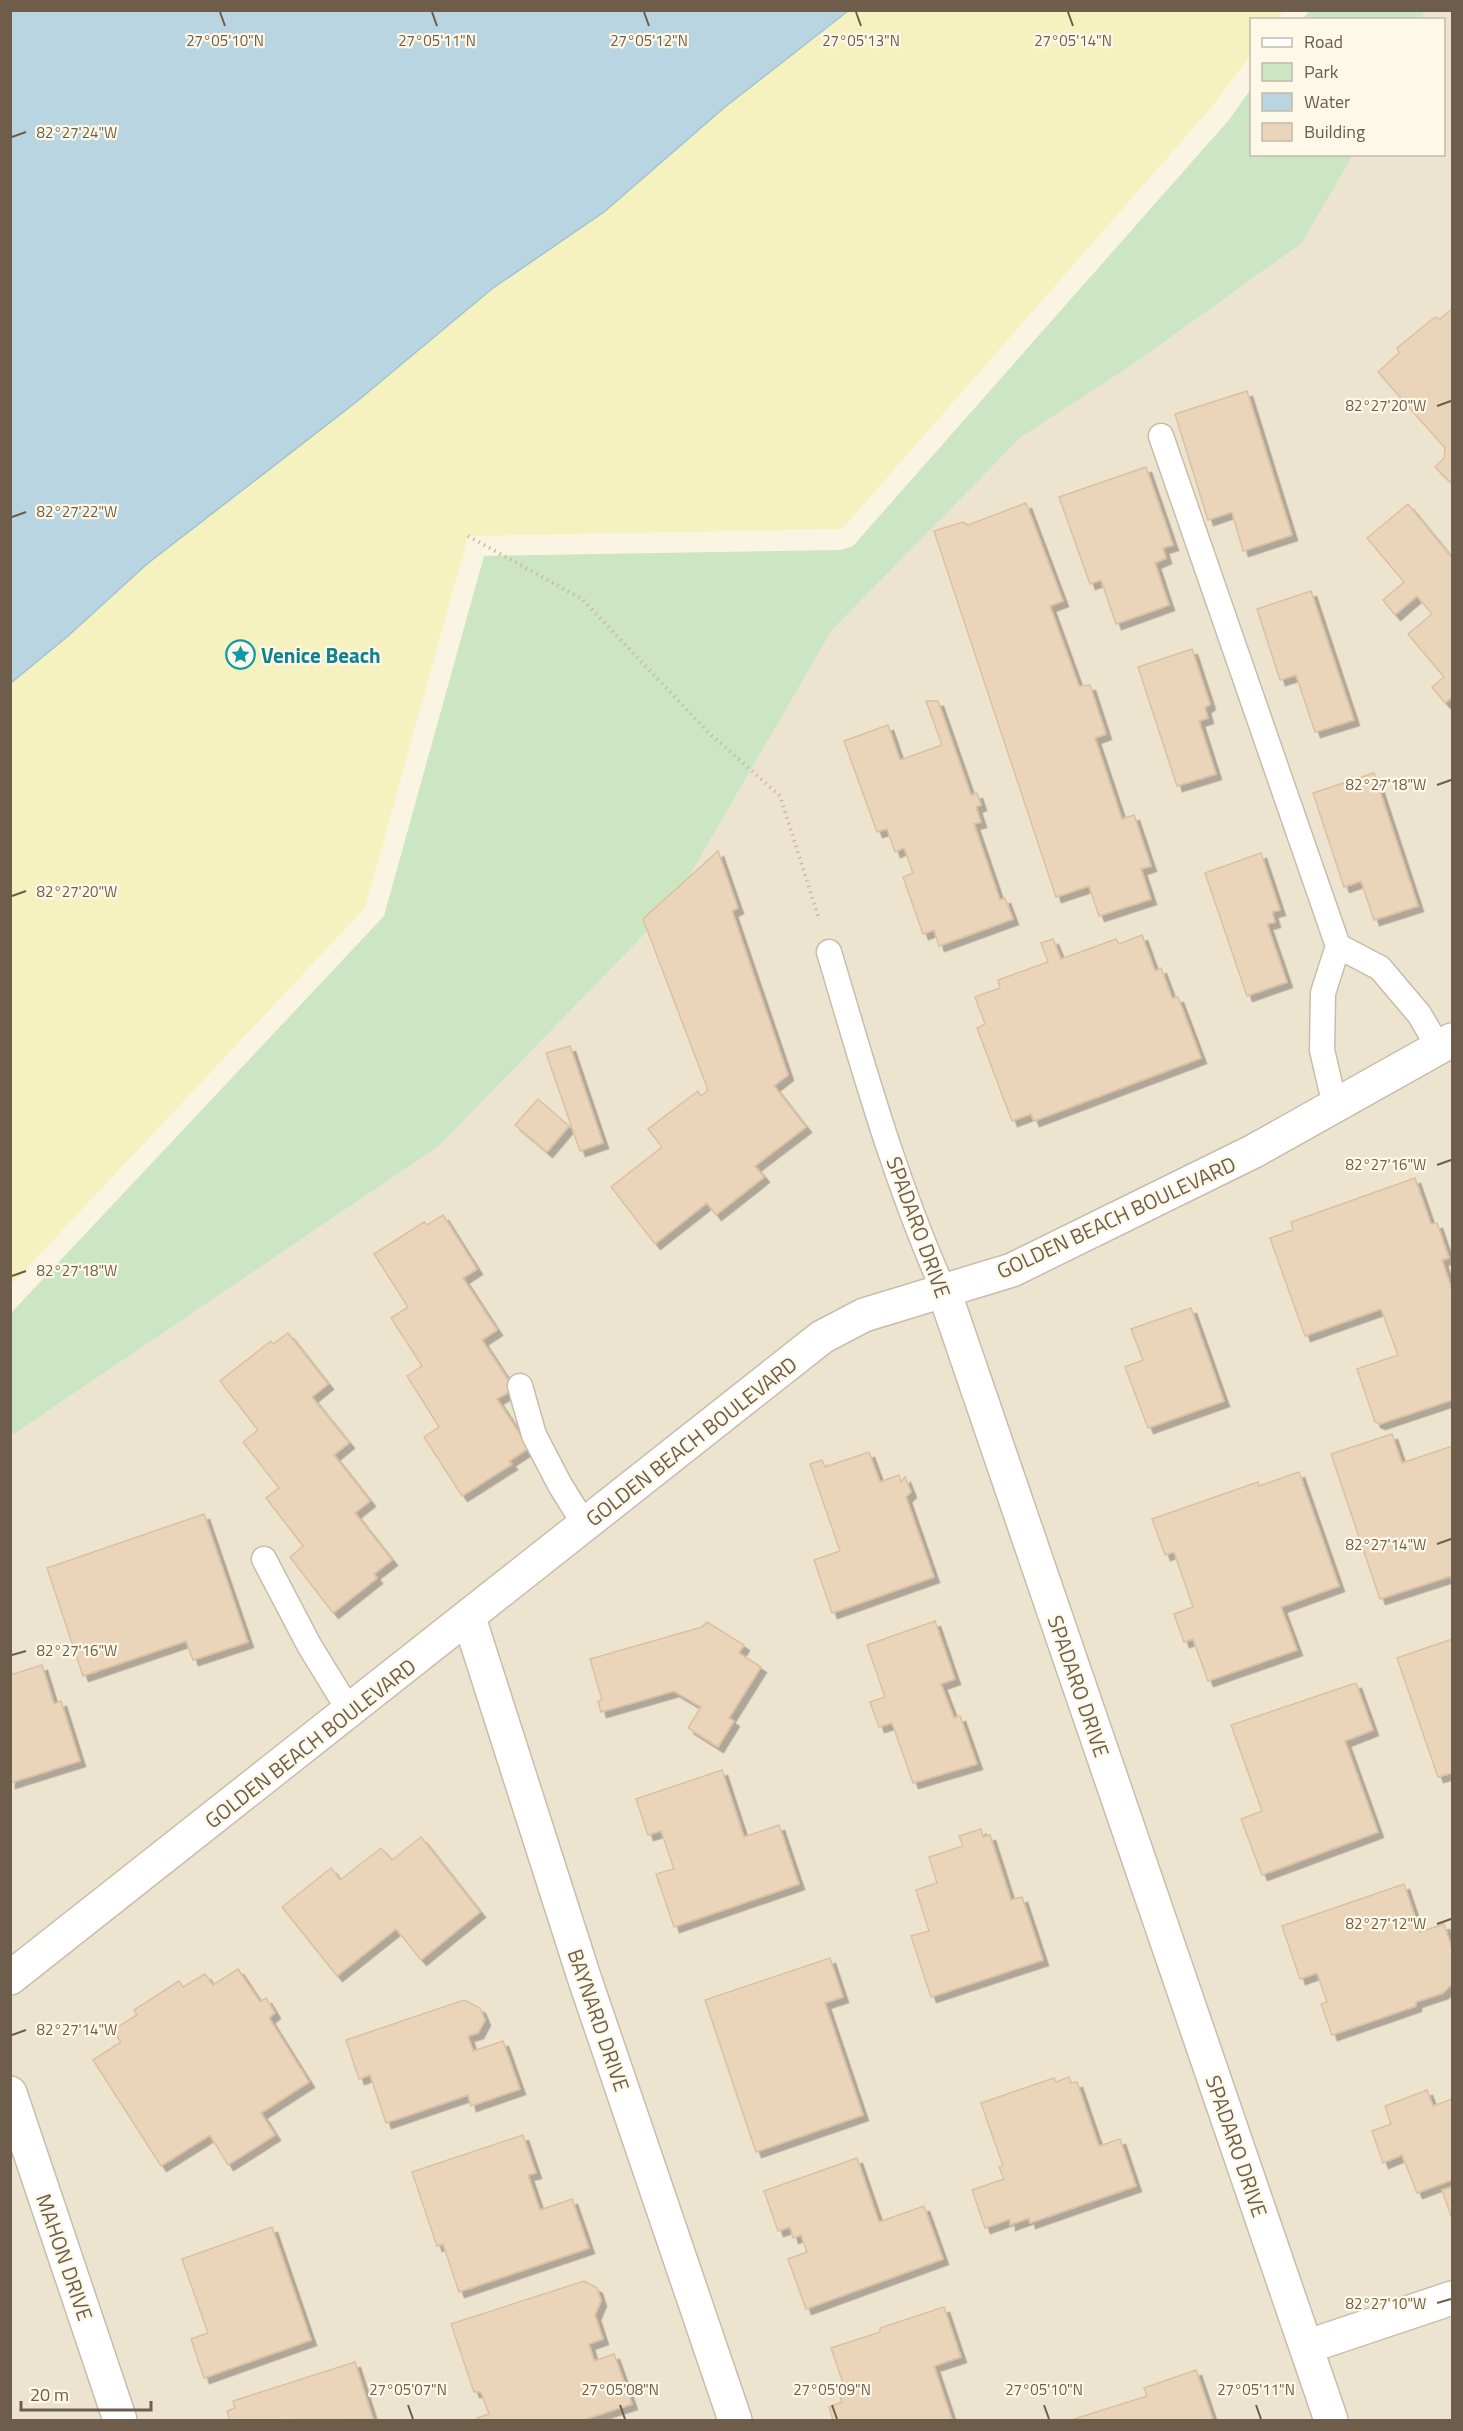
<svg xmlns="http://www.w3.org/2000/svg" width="1463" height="2431" viewBox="0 0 1463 2431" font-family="'Titillium Web',sans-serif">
<defs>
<filter id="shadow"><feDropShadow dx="5.5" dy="5.5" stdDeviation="0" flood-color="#0004"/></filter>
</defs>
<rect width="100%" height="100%" fill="#faf4e2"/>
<!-- residential -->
<polygon fill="#ede4d0" points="1425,11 1452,11 1452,2420 11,2420 11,1436 439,1146 672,906 832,630 1021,436 1132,365 1302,243 1353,155 1444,154 1444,20 1421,19"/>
<!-- green -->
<g fill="#cce5c3">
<polygon points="1310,10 1425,10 1425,11 1421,19 1303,19"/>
<polygon points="1251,89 1252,154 1353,155 1302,243 1132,365 1021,437 832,630 672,906 439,1146 11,1436 10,1314 384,916 484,556 841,550 853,546 1228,121"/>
</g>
<!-- sand -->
<polygon fill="#f6f2c0" points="848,11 1284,11 1277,19 1252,20 1251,54 1210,109 842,529 468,536 365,908 11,1285 11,683 68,636 147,564 355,403 493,288 604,212 725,107"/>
<!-- water -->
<polygon fill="#b9d5e1" stroke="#a0c3d2" stroke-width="1.5" points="11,10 848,10 848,11 725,107 604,212 493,288 355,403 147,564 68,636 11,683"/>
<!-- building -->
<g fill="#ead5bb" stroke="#ddc09f" stroke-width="1.5" filter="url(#shadow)">
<polygon points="1452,309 1452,480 1450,482 1435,467 1444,458 1445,448 1378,372 1399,353 1397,348 1435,317 1440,319"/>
<polygon points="1247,391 1292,535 1243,551 1232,512 1208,520 1175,414"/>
<polygon points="1146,467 1173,545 1163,548 1166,558 1155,563 1169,605 1116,624 1101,580 1090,584 1059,497"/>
<polygon points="1026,503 1063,601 1050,606 1079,686 1090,685 1106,734 1095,738 1122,819 1134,815 1151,866 1141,869 1151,899 1099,916 1089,886 1056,897 934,531 963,522 968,525"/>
<polygon points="1408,504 1452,558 1452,697 1445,703 1432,687 1444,677 1408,634 1432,614 1417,596 1395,615 1383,600 1404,582 1367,538"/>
<polygon points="1311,591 1354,720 1315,732 1296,675 1280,680 1257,609"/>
<polygon points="1192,649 1210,704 1205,708 1208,718 1199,721 1216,774 1177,786 1138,667"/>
<polygon points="926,701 938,701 971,795 977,793 981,805 976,807 981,822 974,824 1000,900 1005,898 1013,919 939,946 934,930 923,934 903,877 913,873 904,848 895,852 887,829 877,832 844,741 888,725 900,760 942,745"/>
<polygon points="1374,773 1418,906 1374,920 1361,881 1344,887 1313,793"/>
<polygon points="718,851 738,908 732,911 788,1075 774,1086 806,1127 755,1166 764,1177 716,1215 707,1203 655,1244 611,1187 662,1147 648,1129 698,1091 701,1096 708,1090 643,919"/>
<polygon points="1261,853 1280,910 1272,912 1275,922 1267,924 1287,982 1247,996 1205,873"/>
<polygon points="1142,935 1155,971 1161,968 1172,998 1178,997 1201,1058 1034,1121 1031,1114 1012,1121 977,1028 985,1024 975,997 1000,988 998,980 1048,962 1041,943 1053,939 1061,959 1116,939 1119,944"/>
<polygon points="570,1046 603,1143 580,1151 546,1053"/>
<polygon points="538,1099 569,1126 547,1152 515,1125"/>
<polygon points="1415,1178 1431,1224 1437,1223 1449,1258 1442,1260 1452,1290 1452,1400 1380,1424 1375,1422 1357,1369 1398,1355 1381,1309 1305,1336 1270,1238 1293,1230 1291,1222"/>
<polygon points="443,1215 477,1269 463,1278 497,1330 482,1340 514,1389 497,1399 529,1448 509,1461 512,1464 462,1496 424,1437 439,1427 407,1376 422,1366 391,1318 408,1307 374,1254 424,1222 427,1225"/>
<polygon points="1191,1308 1224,1401 1148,1428 1125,1367 1143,1360 1131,1329"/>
<polygon points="288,1333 328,1384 312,1397 349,1443 334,1455 370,1501 355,1513 392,1560 374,1574 377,1578 333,1613 290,1557 303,1546 266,1498 279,1488 243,1442 258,1430 220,1381 271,1341 273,1344"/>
<polygon points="1392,1434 1402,1463 1452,1446 1452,1581 1451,1576 1380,1599 1331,1454"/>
<polygon points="869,1452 880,1482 899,1475 901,1482 905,1477 911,1492 906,1497 934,1577 832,1613 814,1560 840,1551 810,1464 822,1460 825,1467"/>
<polygon points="1299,1472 1339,1586 1281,1607 1297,1650 1208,1681 1193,1639 1184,1642 1174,1614 1193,1607 1174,1552 1165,1555 1152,1519 1258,1482 1259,1486"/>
<polygon points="204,1514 248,1642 193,1660 186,1641 83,1676 47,1568"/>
<polygon points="935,1621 955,1679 941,1684 954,1718 960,1716 977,1764 913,1783 892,1723 879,1727 870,1702 885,1697 867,1645"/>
<polygon points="707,1622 744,1645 739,1653 761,1667 729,1718 734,1721 718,1747 688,1728 701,1707 674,1691 601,1712 598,1701 602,1700 590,1659 702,1627"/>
<polygon points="1452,1639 1452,1773 1438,1777 1397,1658"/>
<polygon points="42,1665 54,1704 61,1701 80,1761 10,1783 10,1675"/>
<polygon points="1356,1683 1373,1730 1345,1741 1378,1832 1262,1875 1241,1819 1262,1811 1231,1725"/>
<polygon points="722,1770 744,1837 779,1825 799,1884 674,1927 656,1874 674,1869 661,1831 648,1835 636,1799"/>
<polygon points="981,1829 983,1837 990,1835 1011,1900 1022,1897 1043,1960 931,1997 911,1936 929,1931 916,1890 937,1883 929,1857 963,1846 959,1836"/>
<polygon points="421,1837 480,1912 421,1960 396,1929 337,1976 282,1907 331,1868 340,1880 381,1848 392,1860"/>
<polygon points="1404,1884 1420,1932 1444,1924 1452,1949 1452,1984 1443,1993 1416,2002 1416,2006 1332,2035 1321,2004 1327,2002 1317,1973 1300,1979 1282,1926"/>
<polygon points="830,1958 843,1997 825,2003 863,2115 756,2152 705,2000"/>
<polygon points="238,1969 260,2002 266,1998 275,2013 269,2018 309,2082 261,2113 275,2135 228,2165 210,2135 161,2166 93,2060 121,2042 113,2030 137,2015 134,2010 179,1981 183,1987 205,1974 213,1985"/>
<polygon points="464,2000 480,2008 485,2020 478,2033 468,2036 473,2051 503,2041 520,2089 471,2106 468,2095 386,2123 370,2075 359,2079 346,2040"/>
<polygon points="1069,2077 1071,2083 1077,2082 1099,2146 1120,2139 1136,2186 1030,2223 1029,2218 1010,2225 1010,2219 985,2228 972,2190 1004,2179 999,2167 1003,2166 981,2103 1054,2078 1056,2082"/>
<polygon points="1427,2090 1433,2106 1452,2099 1452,2180 1417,2193 1402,2155 1383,2163 1372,2131 1391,2124 1385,2106"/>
<polygon points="523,2135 536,2173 528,2175 540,2210 572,2199 589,2248 459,2292 443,2244 437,2246 412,2172"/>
<polygon points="857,2158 879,2222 924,2206 943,2259 806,2309 788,2259 807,2252 801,2235 793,2238 790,2227 778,2231 764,2191"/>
<polygon points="1452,2187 1452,2216 1451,2216 1442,2190"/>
<polygon points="272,2227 311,2340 204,2378 191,2339 208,2333 182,2259"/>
<polygon points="584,2281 597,2288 601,2301 595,2315 603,2339 589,2344 594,2361 614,2354 632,2404 583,2420 478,2420 477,2418 489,2414 481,2392 474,2392 451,2324"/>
<polygon points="944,2307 961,2357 934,2366 952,2420 833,2420 829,2407 842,2402 838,2389 844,2386 831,2348 880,2332 880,2328"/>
<polygon points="355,2362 373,2419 230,2420 227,2411 235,2408 233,2401"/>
<polygon points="1196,2370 1213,2420 1071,2420 1147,2396 1144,2388"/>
</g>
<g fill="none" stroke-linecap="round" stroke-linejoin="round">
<defs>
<g id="lane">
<polyline points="1161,436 1338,946 1323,993 1322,1050 1335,1106"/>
<polyline points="1338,946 1380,968 1419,1014 1439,1048"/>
<path d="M829 952C863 1066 895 1182 944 1291"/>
<polyline points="520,1386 534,1435 560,1485 585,1525"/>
<polyline points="264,1559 309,1645 350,1712"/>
</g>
<g id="street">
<polyline points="944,1291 1331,2420"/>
<polyline points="469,1618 584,1977 735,2420"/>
<polyline points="10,1978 822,1337 864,1315 1012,1270 1254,1151 1452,1040"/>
<polyline points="10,2093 120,2420"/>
<polyline points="1306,2347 1452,2298"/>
</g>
</defs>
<!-- lane casing -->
<use href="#lane" stroke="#c9bcaa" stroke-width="27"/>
<!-- street casing -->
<use href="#street" stroke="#c9bcaa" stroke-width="36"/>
<!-- path -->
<polyline stroke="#d1baa0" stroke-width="4" stroke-dasharray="1.5 4.5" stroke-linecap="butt" points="468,536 582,599 707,731 780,796 819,919"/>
<!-- lane -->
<use href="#lane" stroke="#fff" stroke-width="24"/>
<!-- street -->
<use href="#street" stroke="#fff" stroke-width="33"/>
</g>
<!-- ticks -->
<path fill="none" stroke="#6f5d4b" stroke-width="2" d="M220 12 225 26M432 12 437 26M644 12 649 26M856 12 861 26M1068 12 1073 26M12 137 26 132M1437 406 1451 401M12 517 26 512M1437 785 1451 780M12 896 26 891M1437 1165 1451 1160M12 1276 26 1271M1437 1544 1451 1539M12 1655 26 1651M1437 1924 1451 1919M12 2035 26 2030M1437 2303 1451 2299M408 2405 413 2419M620 2405 625 2419M832 2405 837 2419M1044 2405 1049 2419M1256 2405 1261 2419"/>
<!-- icons -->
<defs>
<symbol id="sight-ring" viewBox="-11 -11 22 22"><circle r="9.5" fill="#fdf8e8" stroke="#0f9aa8" stroke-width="1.5"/><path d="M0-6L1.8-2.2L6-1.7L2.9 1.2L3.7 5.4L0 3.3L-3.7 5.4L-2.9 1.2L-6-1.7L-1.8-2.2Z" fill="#0f9aa8"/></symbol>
</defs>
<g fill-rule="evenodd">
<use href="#sight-ring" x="224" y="638" width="33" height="33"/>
</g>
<g text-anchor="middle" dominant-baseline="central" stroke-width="4.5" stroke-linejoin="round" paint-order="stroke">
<!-- culture labels -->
<g font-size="21" font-weight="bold" fill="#0d838f" stroke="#fdf8e8" text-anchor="start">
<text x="261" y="655">Venice Beach</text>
</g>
<!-- street labels -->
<g font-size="21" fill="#6f5d4b" stroke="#fdf8e8">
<text transform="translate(1116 1217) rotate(-25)">GOLDEN BEACH BOULEVARD</text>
<text transform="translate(919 1227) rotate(70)">SPADARO DRIVE</text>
<text transform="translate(691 1441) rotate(-38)">GOLDEN BEACH BOULEVARD</text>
<text transform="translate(1079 1686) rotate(71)">SPADARO DRIVE</text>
<text transform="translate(310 1743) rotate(-38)">GOLDEN BEACH BOULEVARD</text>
<text transform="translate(599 2020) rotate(71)">BAYNARD DRIVE</text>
<text transform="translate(1237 2146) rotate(71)">SPADARO DRIVE</text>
<text transform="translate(65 2257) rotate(71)">MAHON DRIVE</text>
</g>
</g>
<g font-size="15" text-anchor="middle" fill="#6f5d4b" stroke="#fdf8e8" stroke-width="4.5" stroke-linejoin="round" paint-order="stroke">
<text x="225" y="46">27°05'10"N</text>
<text x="437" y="46">27°05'11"N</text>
<text x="649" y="46">27°05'12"N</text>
<text x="861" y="46">27°05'13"N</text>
<text x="1073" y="46">27°05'14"N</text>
<text x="77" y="138">82°27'24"W</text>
<text x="1386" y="411">82°27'20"W</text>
<text x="77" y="517">82°27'22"W</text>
<text x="1386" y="790">82°27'18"W</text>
<text x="77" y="897">82°27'20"W</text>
<text x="1386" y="1170">82°27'16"W</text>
<text x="77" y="1276">82°27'18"W</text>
<text x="1386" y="1550">82°27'14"W</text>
<text x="77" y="1656">82°27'16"W</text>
<text x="1386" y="1929">82°27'12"W</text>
<text x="77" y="2035">82°27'14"W</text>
<text x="1386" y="2309">82°27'10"W</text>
<text x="408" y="2395">27°05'07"N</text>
<text x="620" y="2395">27°05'08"N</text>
<text x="832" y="2395">27°05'09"N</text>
<text x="1044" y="2395">27°05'10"N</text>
<text x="1256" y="2395">27°05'11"N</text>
</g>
<!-- border -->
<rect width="1463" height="2431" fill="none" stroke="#6f5d4b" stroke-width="24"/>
<!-- legend -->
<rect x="1250" y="18" width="195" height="138" fill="#fdf8e8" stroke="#c4baa9" stroke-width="1.5"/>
<rect x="1262" y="38" width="30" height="9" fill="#ffffff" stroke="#c4baa9" stroke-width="1.5"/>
<text x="1304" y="48" font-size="18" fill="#6f5d4b">Road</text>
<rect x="1262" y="63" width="30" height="18" fill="#cce5c3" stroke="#c4baa9" stroke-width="1.5"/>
<text x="1304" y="78" font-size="18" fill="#6f5d4b">Park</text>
<rect x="1262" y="93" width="30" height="18" fill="#b9d5e1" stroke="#c4baa9" stroke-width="1.5"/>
<text x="1304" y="108" font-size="18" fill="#6f5d4b">Water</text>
<rect x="1262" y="123" width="30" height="18" fill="#ead5bb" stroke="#c4baa9" stroke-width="1.5"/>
<text x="1304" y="138" font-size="18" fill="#6f5d4b">Building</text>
<!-- scale -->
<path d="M21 2401v9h130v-9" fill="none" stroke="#6f5d4b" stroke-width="3"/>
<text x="30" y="2401" font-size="18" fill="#6f5d4b" stroke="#fdf8e8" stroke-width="4.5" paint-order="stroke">20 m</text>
</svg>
